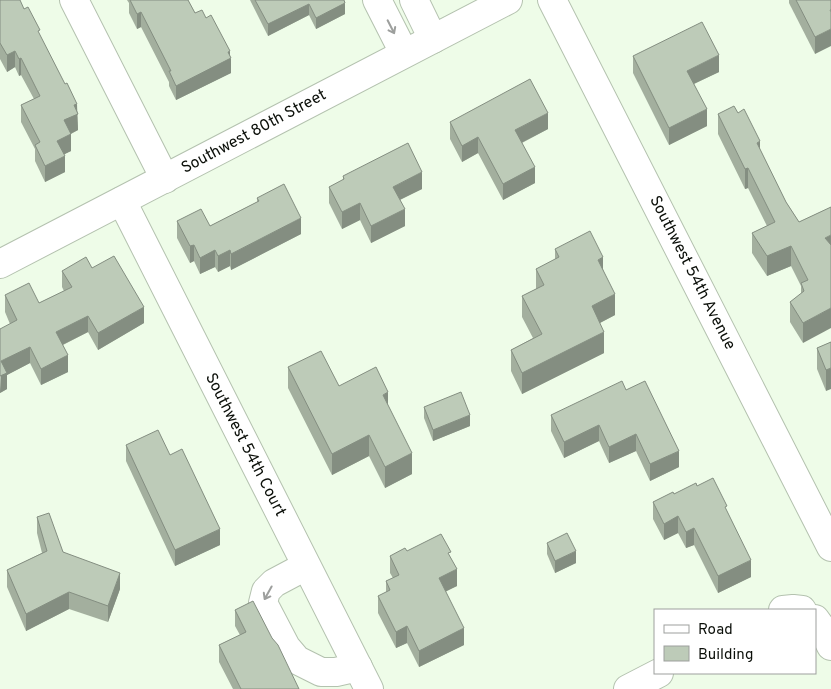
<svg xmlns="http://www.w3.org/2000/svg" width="831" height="689" viewBox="0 0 831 689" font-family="Overpass,sans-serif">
<rect width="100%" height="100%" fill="#eefce8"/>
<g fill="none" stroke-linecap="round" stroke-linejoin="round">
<defs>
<g id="minor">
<polyline points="74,0 165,179"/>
<polyline points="377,0 404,53"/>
<polyline points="414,0 433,39"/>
<polyline points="552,0 831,547"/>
<polyline points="122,201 369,689"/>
<polyline points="0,264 508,0"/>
<polyline points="306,566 274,583 266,591 263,603 286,647 297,660 321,672 336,672 358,667"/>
<polyline points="783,610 793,609 802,610"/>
<polyline points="815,619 823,630 831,646"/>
<polyline points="628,689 659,673"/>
</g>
</defs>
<!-- minor casing -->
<use href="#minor" stroke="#b4c2af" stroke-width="30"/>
<!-- minor -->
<use href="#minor" stroke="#fff" stroke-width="28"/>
</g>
<!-- wall -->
<g fill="#a3af9e">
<polygon points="0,0 40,37 77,112 78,130 71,134 71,151 64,154 65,172 45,182 35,161 35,149 21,122 21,105 34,99 21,75 19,76 15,67 7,72 0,59"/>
<polygon points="127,0 188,0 195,13 206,18 230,55 231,73 176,100 169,86 169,82 141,27 137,29 129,13 129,3"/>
<polygon points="250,0 344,0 345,14 316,29 309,15 268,36"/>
<polygon points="789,0 831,0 815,54 789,3"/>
<polygon points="633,56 719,72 694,84 707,126 669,145 633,73"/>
<polygon points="718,114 760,150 786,202 799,222 831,207 803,343 790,322 790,302 801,294 801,286 791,266 767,276 752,253 752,233 767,226 748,188 745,189 718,134"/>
<polygon points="450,122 548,129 522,143 535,183 503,200 478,153 462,162 450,139"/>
<polygon points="343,176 422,189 400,200 405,226 371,243 360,220 342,229 329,203 329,187 343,180"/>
<polygon points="257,198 301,234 231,270 230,266 218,272 215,267 200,274 194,261 190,263 177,238 177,221 210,226 257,202"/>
<polygon points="555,249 603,269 615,315 600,323 604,353 522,394 511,371 511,350 533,338 522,317 522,296 536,289 536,269 555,260"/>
<polygon points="92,268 144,323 98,350 88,332 63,345 68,372 41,385 30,363 7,375 7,389 0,393 10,324 5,312 5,295 39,303 64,291 62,287 62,271"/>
<polygon points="831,342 826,391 817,369 817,348"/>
<polygon points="288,367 339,386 388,406 412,474 385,488 369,456 332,475 288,388"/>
<polygon points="626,390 679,467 650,481 636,451 609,463 599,441 564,458 551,431 551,415"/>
<polygon points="424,407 470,426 433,441 424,418"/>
<polygon points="126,445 170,455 220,545 175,566 126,461"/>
<polygon points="697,486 727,512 751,577 718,593 694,545 686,548 678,533 664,540 653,519 653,502 674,494"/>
<polygon points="37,517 63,552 120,589 108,622 69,609 26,631 7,587 7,570 42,553 37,533"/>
<polygon points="547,543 576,563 555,573 547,554"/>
<polygon points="407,551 451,558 457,586 445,591 464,645 419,667 407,643 396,648 378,613 378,596 386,593 386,581 393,578 390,573 390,556"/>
<polygon points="235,610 299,689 233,689 219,662 219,645 240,635 235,626"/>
</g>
<!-- shaded-wall -->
<g fill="#848e81">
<polygon points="345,3 345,14 316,29 316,18"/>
<polygon points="309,4 309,15 268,36 268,24"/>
<polygon points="141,12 141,27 137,29 137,14"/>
<polygon points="831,29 831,46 815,54 815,37"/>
<polygon points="15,51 15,67 7,72 7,55"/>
<polygon points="230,51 230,59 231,58 231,73 176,100 176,86"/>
<polygon points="719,55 719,72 687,87 687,71"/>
<polygon points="21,58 21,75 19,76 19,59"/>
<polygon points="77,104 78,130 64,137 64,120 74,105"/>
<polygon points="707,109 707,126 669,145 669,128"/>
<polygon points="548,113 548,129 515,146 515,130"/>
<polygon points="71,134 71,151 57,158 57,141"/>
<polygon points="478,137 478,153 462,162 462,146"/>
<polygon points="760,141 760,161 757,143"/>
<polygon points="65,156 65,172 45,182 45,166"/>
<polygon points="535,167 535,183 503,200 503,184"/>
<polygon points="748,168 748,188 745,189 745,169"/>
<polygon points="422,172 422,189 393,203 393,187"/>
<polygon points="360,203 360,220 342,229 342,212"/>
<polygon points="405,209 405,226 371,243 371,226"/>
<polygon points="301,218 301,234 231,270 231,254"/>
<polygon points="831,235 831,255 825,238"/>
<polygon points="194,245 194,261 190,263 190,246"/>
<polygon points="791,246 791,266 767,276 767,256"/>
<polygon points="215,250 215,267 200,274 200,258"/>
<polygon points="230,250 230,266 218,272 218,256"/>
<polygon points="603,257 603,278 598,260"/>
<polygon points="615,294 615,315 592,327 592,306"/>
<polygon points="144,307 144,323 98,350 98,333"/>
<polygon points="831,308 831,328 803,343 803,323"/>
<polygon points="88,316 88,332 56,348 56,332"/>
<polygon points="604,332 604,353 522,394 522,373"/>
<polygon points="30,347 30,363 7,375 7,389 0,393 1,361"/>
<polygon points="68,355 68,372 41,385 41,369"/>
<polygon points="831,368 831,389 826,391 826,370"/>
<polygon points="388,392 388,413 383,395"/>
<polygon points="470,415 470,426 433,441 433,430"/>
<polygon points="599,425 599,441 564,458 564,442"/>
<polygon points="636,434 636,451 609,463 609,447"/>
<polygon points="369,435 369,456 332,475 332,454"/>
<polygon points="679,451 679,467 650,481 650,464"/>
<polygon points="412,453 412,474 385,488 385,467"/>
<polygon points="678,516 678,533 664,540 664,524"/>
<polygon points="694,528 694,545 686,548 686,532"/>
<polygon points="220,529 220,545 175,566 175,550"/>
<polygon points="576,551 576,563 555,573 555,561"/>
<polygon points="751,560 751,577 718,593 718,576"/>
<polygon points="457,569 457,586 439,595 439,578"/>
<polygon points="120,573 120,589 108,622 108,606"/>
<polygon points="69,592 69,609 26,631 26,614"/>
<polygon points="407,626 407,643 396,648 396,632"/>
<polygon points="464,628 464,645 419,667 419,651"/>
</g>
<!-- building -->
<g fill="#bdcbb8" stroke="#848e81">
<polygon points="0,0 20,0 24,9 28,7 40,30 38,31 65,84 67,83 77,104 74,105 78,114 64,120 71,134 57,141 65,156 45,166 35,145 40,142 21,105 40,96 21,58 19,59 15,51 7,55 0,43"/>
<polygon points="130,0 188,0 195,13 202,10 206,18 211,15 230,51 228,52 231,58 176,86 169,71 171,71 141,12 137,14"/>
<polygon points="255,0 344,0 345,3 316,18 309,4 268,24"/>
<polygon points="796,0 831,0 831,10 830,10 831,12 831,29 815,37"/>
<polygon points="702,22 719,55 687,71 707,109 669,128 633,56"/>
<polygon points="530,79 548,113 515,130 535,167 503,184 478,137 462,146 450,122"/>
<polygon points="734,106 738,113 744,109 760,141 757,143 786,202 799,222 831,207 831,235 825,238 831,245 831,308 803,323 790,302 804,291 801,283 808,280 791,246 767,256 752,233 775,222 748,168 745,169 718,114"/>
<polygon points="408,143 422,172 393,187 405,209 371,226 360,203 342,212 329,187 344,179 343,176"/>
<polygon points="284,184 301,218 231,254 230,250 218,256 215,250 200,258 194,245 190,246 177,221 201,209 210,226 259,201 257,198"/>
<polygon points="590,231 603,257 598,260 615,294 592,306 604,332 522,373 511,350 542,334 522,296 544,285 536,269 559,257 555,249"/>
<polygon points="114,256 144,307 98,333 88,316 56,332 68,355 41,369 30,347 1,361 7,373 0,376 0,329 17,320 5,295 29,283 39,303 72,287 62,271 86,257 92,268"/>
<polygon points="831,342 831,368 826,370 817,348"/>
<polygon points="321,351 339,386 376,367 388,392 383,395 412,453 385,467 369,435 332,454 288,367"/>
<polygon points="622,381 626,390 645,381 679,451 650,464 636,434 609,447 599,425 564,442 551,415"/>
<polygon points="461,392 470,415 433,430 424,407"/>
<polygon points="158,430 170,455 182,449 220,529 175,550 126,445"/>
<polygon points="713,478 727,506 725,507 751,560 718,576 694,528 686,532 678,516 664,524 653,502 673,492 674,494 696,483 697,486"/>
<polygon points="49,513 63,552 120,573 108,606 69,592 26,614 7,570 47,551 37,517"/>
<polygon points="567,533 576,551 555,561 547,543"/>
<polygon points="441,534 451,552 448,553 457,569 439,578 464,628 419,651 407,626 396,632 378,596 390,590 386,581 399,575 390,556 405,548 407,551"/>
<polygon points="253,601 272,638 278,645 299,689 241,689 219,645 246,632 235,610"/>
</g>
<!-- one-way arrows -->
<defs><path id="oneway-shaft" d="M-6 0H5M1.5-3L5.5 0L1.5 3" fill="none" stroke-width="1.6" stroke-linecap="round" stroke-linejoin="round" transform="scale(1.25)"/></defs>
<g stroke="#9d9f9d">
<use href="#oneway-shaft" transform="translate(391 27) rotate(63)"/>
<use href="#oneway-shaft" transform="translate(268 593) rotate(119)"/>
</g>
<g text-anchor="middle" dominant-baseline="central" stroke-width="4" stroke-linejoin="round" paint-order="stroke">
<!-- street labels -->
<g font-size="16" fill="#0b0f09" stroke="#fff">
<text transform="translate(254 132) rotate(-28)">Southwest 80th Street</text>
<text transform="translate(692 273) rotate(63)">Southwest 54th Avenue</text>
<text transform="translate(245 445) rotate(63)">Southwest 54th Court</text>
</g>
</g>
<!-- legend -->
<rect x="654" y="609" width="162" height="65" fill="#ffffff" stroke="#9d9f9d"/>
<rect x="664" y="625" width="25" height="8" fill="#ffffff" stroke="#9d9f9d"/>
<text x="698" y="634" font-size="15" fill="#0b0f09">Road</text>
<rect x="664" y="646" width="25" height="15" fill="#bdcbb8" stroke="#9d9f9d"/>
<text x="698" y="659" font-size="15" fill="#0b0f09">Building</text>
</svg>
